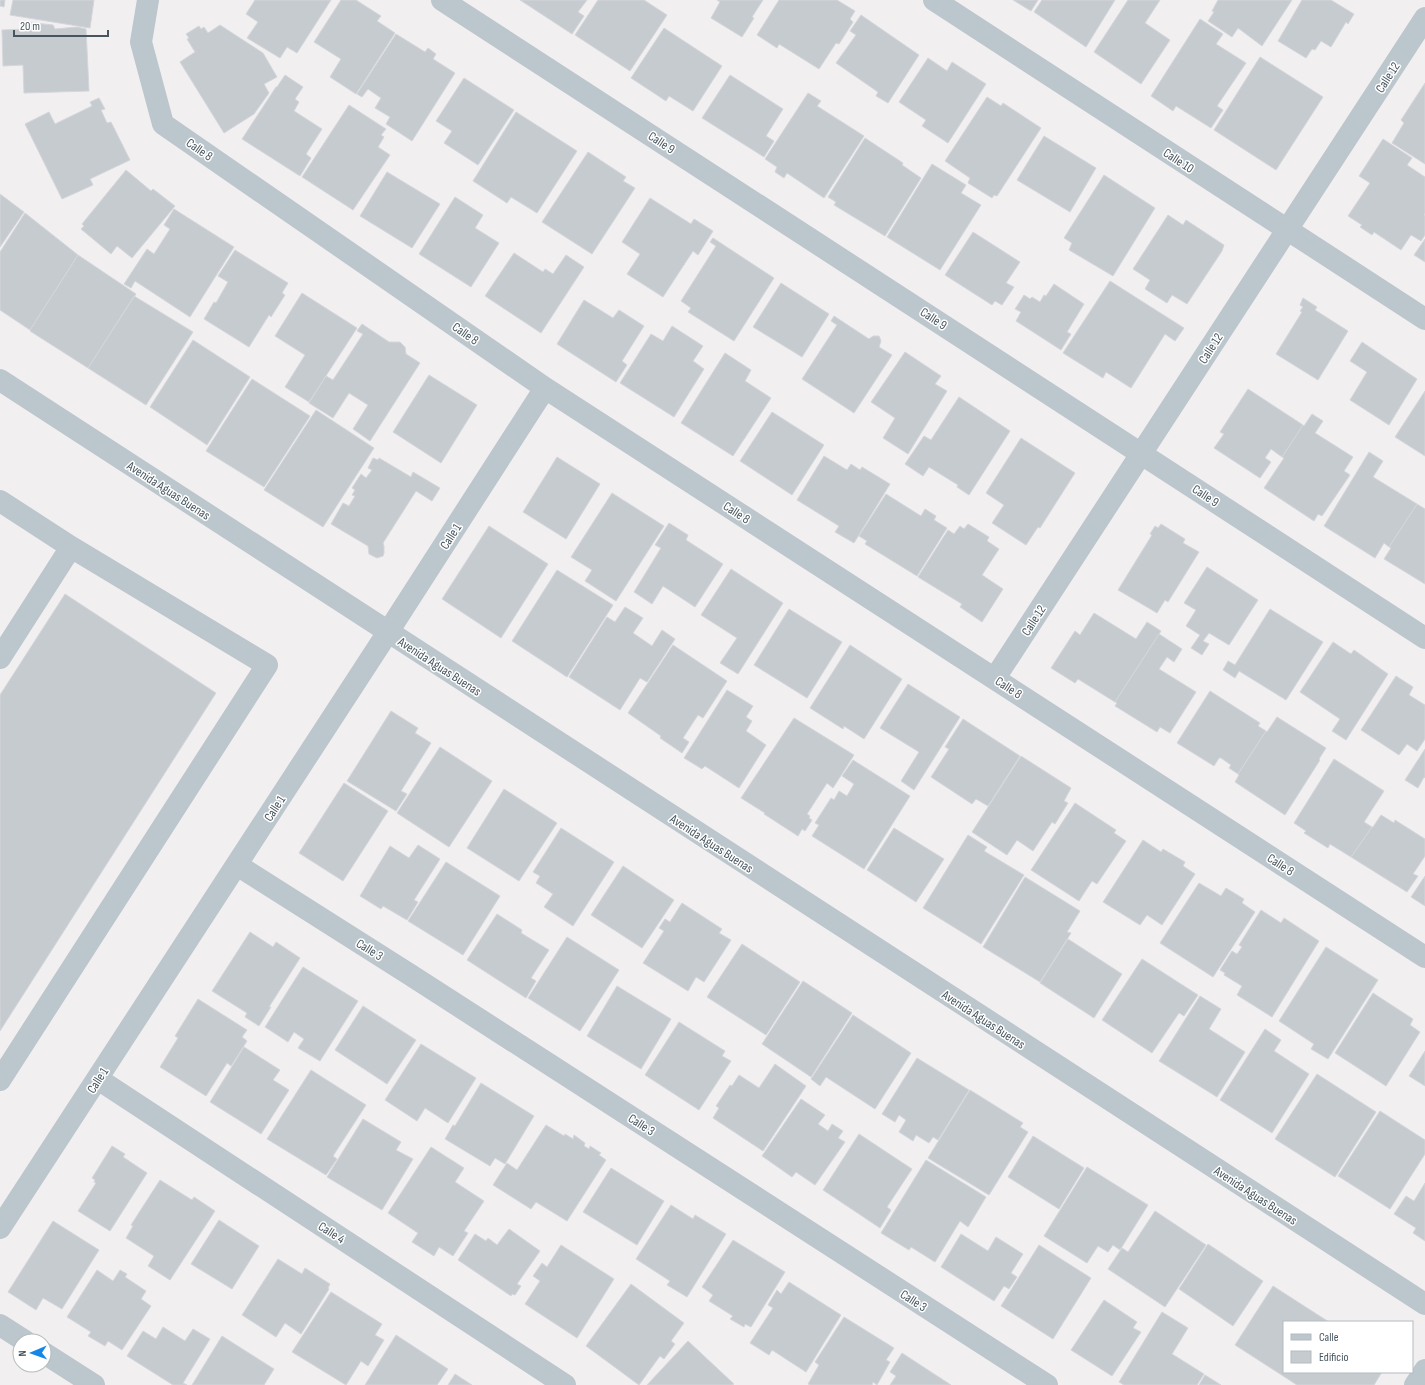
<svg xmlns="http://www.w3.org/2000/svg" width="1425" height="1385" font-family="'Sofia Sans Condensed',sans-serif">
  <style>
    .building { fill: #c6cbcf; stroke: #d3d6db }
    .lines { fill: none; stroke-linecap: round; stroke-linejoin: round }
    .minor { stroke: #bbc6cd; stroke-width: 22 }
    .labels { text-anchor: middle; stroke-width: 3; stroke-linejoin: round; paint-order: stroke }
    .street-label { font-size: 13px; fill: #47555e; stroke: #fff }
  </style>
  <rect width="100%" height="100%" fill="#f2eff0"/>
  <!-- building -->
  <path class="building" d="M0 0H5L4 7 0 6Z
    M13 0H94L90 28 10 15Z
    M255 0H331L297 53 287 47 280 58 247 38 258 22 246 14Z
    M341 0H356L381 16 377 21 395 33 356 94 330 77 341 59 314 42Z
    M520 0H587L578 12 584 16 572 34Z
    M598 0H644L667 15 630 71 575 35Z
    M717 0H763L752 17 754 18 742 37 711 18 720 2Z
    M779 0H837L855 11 850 19 853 22 839 44 836 43 819 69 779 44 777 48 757 35Z
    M1013 0H1038L1031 11Z
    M1042 0H1115L1086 47 1034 12Z
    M1128 0H1160L1145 23 1170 40 1141 84 1094 52Z
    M1218 0H1292L1262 46 1238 28 1232 37 1208 21 1214 12 1212 11Z
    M1302 0H1331L1354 14 1348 24 1346 22 1331 47 1321 41 1315 50 1312 49 1306 58 1278 41Z
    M861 15 919 55 888 103 876 96 878 92 836 63 856 35 850 31Z
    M1200 19 1223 34 1216 44 1246 63 1217 106 1223 110 1211 128 1176 106 1173 111 1151 96Z
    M25 22 53 25 55 29 77 27 86 29 89 91 24 93 23 65 3 66 2 30 26 29Z
    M220 25 263 53 277 77 264 84 269 93 254 114 224 133 180 62 195 52 187 39 189 38 186 34 199 26 201 29 204 27 208 33Z
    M664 28 722 66 693 111 669 96 666 101 631 78Z
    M396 34 425 52 428 48 436 54 433 59 455 73 412 141 386 124 390 117 375 108 381 98 368 89 362 97 357 94Z
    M1260 57 1323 97 1276 170 1214 130Z
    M928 58 947 71 952 62 986 84 948 143 922 126 926 120 899 102Z
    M285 75 303 87 295 99 299 102 294 111 322 129 306 154 311 158 300 176 242 139 276 87H277Z
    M730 75 783 109 766 136 774 141 764 157 702 118Z
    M464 78 514 110 478 165 444 143 452 131 436 121Z
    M1425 83V164L1392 143 1404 123 1401 120Z
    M808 93 821 101 817 106 864 136 824 198 787 173 784 178 775 172 777 167 765 159Z
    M987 97 1001 106 1003 103 1041 128 997 196 994 195 992 198 968 183 970 178 945 161Z
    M99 98 105 109 101 110 107 123 111 122 130 160 90 179 93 185 62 199 25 124 49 112 55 124 92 106 90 102Z
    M349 105 386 129 381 135 384 137 378 147 390 155 353 210 302 177Z
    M516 112 577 151 537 213 511 197 507 203 473 181Z
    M1044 136 1096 168 1070 212 1017 180Z
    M865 138 903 163 902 165 921 178 885 236 834 205 836 202 828 197Z
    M1383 139 1412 158 1407 165 1425 177V213L1424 215 1425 216V235L1421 241 1411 235 1401 250 1374 232 1372 235 1360 227 1362 225 1348 216 1370 183 1359 176Z
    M588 152 626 177 623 181 635 188 592 254 542 222Z
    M932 164 966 185 961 193 981 205 940 270 887 237Z
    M126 170 151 191 153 189 175 206 132 258 117 246 111 254 81 229 84 226 82 224Z
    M387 172 440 204 412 248 360 216Z
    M1104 175 1155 208 1113 276 1069 250 1072 243 1064 238Z
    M0 194 24 212 0 247Z
    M455 197 483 215 475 228 499 243 471 287 419 254Z
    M650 198 691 224 694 219 713 231 698 255 693 251 663 297 627 274 640 254 622 242Z
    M174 209 234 247 190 317 135 281 131 288 124 284 147 249 154 254 170 229 164 225Z
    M25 213 78 255 30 330 0 310V252Z
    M1168 215 1183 225 1186 220 1224 245 1222 251 1187 304 1172 295 1167 303 1145 289 1150 280 1133 269Z
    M973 232 1020 262 1006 283 1014 287 1002 305 995 301 992 305 945 275Z
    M713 238 774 278 734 341 688 312 691 308 681 301 716 246 710 242Z
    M1425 239V262L1414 255Z
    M235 250 288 283 282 293 285 295 271 317 269 315 249 347 204 319 214 302 216 303 228 282 218 276Z
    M514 253 543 272 545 269 553 274 566 255 584 267 541 333 485 296Z
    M78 255 136 294 88 368 30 331 31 330H30Z
    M1110 281 1184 328 1175 341 1165 334 1131 388 1106 372 1103 378 1063 353Z
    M781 283 829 314 802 357 753 327Z
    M1054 284 1084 304 1067 332 1071 334 1061 350 1016 321 1021 312 1015 309 1024 295 1030 299 1032 297 1040 302 1044 295 1046 296Z
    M302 293 357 328 309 402 285 387 305 355 275 336Z
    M134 296 193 332 146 405 88 368Z
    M1303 298 1317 307 1315 310 1348 331 1318 380 1276 354 1302 312 1300 311 1303 307 1300 305Z
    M584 300 613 318 619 310 644 326 622 361 627 365 616 382 557 344Z
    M834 316 869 339 873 336H879L881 341 879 347 892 355 854 413 802 379 837 325 831 321Z
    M362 324 389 342H400L405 347 406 354 420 363 370 441 353 429 368 405 349 393 333 418 309 403 326 376 333 380 363 334 357 331Z
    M672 326 703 346 693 361 704 369 674 417 620 383 651 334 663 341Z
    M193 340 250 377 207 445 150 407Z
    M1362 342 1417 379 1389 425 1350 400 1367 372 1350 361Z
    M905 352 941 376 935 384 947 391 908 454 883 438 895 418 871 402Z
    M725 353 751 370 745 381 771 398 733 456 681 423Z
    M429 375 477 405 441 463 393 432Z
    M252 379 310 416 264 487 206 451Z
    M1248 389 1303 425 1282 457 1271 449 1265 458 1271 462 1260 478 1214 448 1224 434 1220 432Z
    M1425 391V456L1395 437Z
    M959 397 1010 431 969 495 957 487 958 485 929 467 923 476 905 464 924 436 931 440Z
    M316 410 374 448 323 527 264 490Z
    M772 412 824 445 792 495 740 461Z
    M1312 414 1323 421 1315 433 1353 457 1344 471 1350 475 1322 516 1318 514 1314 521 1264 488 1284 458 1282 457 1303 425 1304 426Z
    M1021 438 1075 473 1040 528 1038 527 1026 545 992 523 1004 505 986 493Z
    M1369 452 1383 461 1373 477 1417 504 1389 547 1384 543 1375 558 1324 526Z
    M824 456 847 470 851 464 860 470 862 467 890 484 854 543 835 532 839 526 797 500Z
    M557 457 600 484 566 539 523 512Z
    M373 458 378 460 379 458 411 477 413 472 440 488 432 501 416 491 383 543 384 546V553L383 556 377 558 369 554 368 546 331 524 343 503 349 506 355 496 352 495 355 490 352 488 361 474 366 478 372 470 368 468Z
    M612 493 664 526 616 601 585 581 592 570 571 557Z
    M886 494 921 516 925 509 936 516 934 520 947 528 917 576 865 544 867 541 859 536Z
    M1417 504 1425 509V584L1384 559 1391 548 1389 547Z
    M669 523 688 535 686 540 723 564 695 607 663 586 652 604 634 592 661 548 655 545Z
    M968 524 989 537 987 541 999 549 982 575 1003 589 982 622 960 607 962 604 918 577 948 530 954 534 960 526 964 529Z
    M1161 524 1185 539 1183 543 1199 552 1168 602 1165 600 1157 613 1118 590 1152 535 1150 534 1155 526 1158 528Z
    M489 526 548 564 501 638 442 599Z
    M1207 567 1258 600 1229 645 1209 633 1203 641 1209 644 1202 655 1191 648 1200 635 1186 626 1196 610 1184 603Z
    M731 569 783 603 738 674 720 663 737 638 701 615Z
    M557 570 613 605 567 677 512 641Z
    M65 594 216 693 0 1031V695Z
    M625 607 643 618 633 633 652 646 662 630 675 639 647 682 640 678 620 710 569 677 607 617 615 622Z
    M789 609 842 642 807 698 754 665Z
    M1270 609 1323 642 1286 700 1239 671 1235 678 1223 670 1228 661 1235 665Z
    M1094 613 1136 639 1147 622 1161 631 1115 702 1078 679 1075 683 1051 668 1075 631 1080 635Z
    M1159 634 1182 649 1174 662 1167 657 1159 669 1196 692 1170 733 1160 727 1157 732 1115 706 1117 703 1115 702Z
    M1333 642 1351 654 1354 650 1388 674 1346 740 1332 731 1340 719 1300 692Z
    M673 645 727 681 703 718 698 715 683 738 689 742 682 753 660 738 661 736 628 713Z
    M850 645 902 679 864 739 844 726 843 729 810 708Z
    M1396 676 1413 687 1409 695 1425 705V739L1417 751 1407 744 1399 755 1361 730Z
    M908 684 960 717 914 790 901 781 919 752 880 728Z
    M727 690 753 706 746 717 752 721 746 731 766 745 739 788 705 766 702 769 684 758Z
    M1210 691 1260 723 1258 726 1266 731 1238 774 1229 768 1231 765 1221 758H1219L1214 766 1177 743Z
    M391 711 418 728 415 733 431 743 401 791 407 794 396 811 347 781Z
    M1277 717 1326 748 1319 759 1320 760 1285 815 1235 782 1239 775 1238 774 1266 731 1267 732Z
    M794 718 854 755 833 788 827 783 807 814 810 816 809 818 812 820 805 831 802 829 798 836 764 814 765 813 741 798Z
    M963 719 1020 756 988 806 976 799 972 804 931 777 949 749 945 747Z
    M440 747 492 781 449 847 397 813Z
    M1425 749V778L1424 777 1418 788 1405 780Z
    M1021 756 1071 788 1064 801 1068 803 1055 824 1052 822 1033 851 1017 840 1007 855 972 832Z
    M1334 759 1384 791 1364 822 1372 827 1351 857 1330 844 1328 848 1304 833 1306 831 1294 823Z
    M853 760 910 796 864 869 812 836 819 825 815 823 831 798 834 800 839 791 847 796 854 784 842 776Z
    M344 783 388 811 343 881 299 853Z
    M504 789 557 823 519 881 467 848Z
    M1075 803 1116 830 1114 833 1126 841 1097 884 1092 881 1079 901 1031 870Z
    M1381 815 1394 823 1395 820 1425 839V856L1413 874 1418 876 1407 892 1351 857 1372 827H1373Z
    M561 828 614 862 573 926 544 907 553 894 536 883 540 876 533 872Z
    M894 828 944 859 916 902 867 870Z
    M968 835 987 847 984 851 1024 875 981 944 923 908Z
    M1143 840 1161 852 1163 849 1185 862 1183 866 1195 874 1162 925 1147 915 1140 925 1103 902Z
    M418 845 440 859 414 900 418 902 407 920 383 906 381 909 360 896 390 846 409 858Z
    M446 862 500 896 463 955 408 921Z
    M623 866 674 900 642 948 591 915Z
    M1425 876V906L1411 897Z
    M1025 877 1080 911 1067 932 1071 933 1040 982 983 947Z
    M1199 883 1221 896 1226 888 1244 899 1242 903 1255 912 1213 977 1160 943Z
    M682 903 722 929 719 933 731 940 704 982 696 977 688 991 643 963 664 931 659 928 665 919 670 922Z
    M1261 910 1281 923 1284 918 1319 941 1272 1017 1237 995 1242 986 1224 975 1225 973 1220 970 1232 951 1237 954 1242 947 1239 945Z
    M497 914 522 930 521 933 549 950 531 978 536 981 526 998 467 960Z
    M250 932 273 947 276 942 300 958 269 1007H271L259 1026 245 1017 247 1013 212 991Z
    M567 937 619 970 580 1031 528 998Z
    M1068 939 1122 974 1094 1018 1040 983Z
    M742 944 800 982 766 1035 707 997Z
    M1326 947 1378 980 1328 1059 1311 1049 1314 1044 1279 1021Z
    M1142 959 1198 995 1184 1016 1179 1013 1152 1053 1102 1020Z
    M303 967 358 1001 320 1061 298 1048 304 1039 294 1032 288 1042 265 1027Z
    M803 981 852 1013 811 1077 762 1044Z
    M617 986 671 1019 641 1069 587 1036Z
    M1373 993 1413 1019 1410 1025 1420 1032 1386 1086 1335 1053Z
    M1200 996 1221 1009 1209 1029 1245 1052 1217 1097 1159 1061Z
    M198 999 247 1030 242 1037 247 1041 231 1066 227 1063 206 1096 160 1067 178 1038 175 1036Z
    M363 1006 416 1040 387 1084 335 1050Z
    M853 1015 911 1053 875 1109 826 1077 820 1086 811 1079Z
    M679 1022 725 1051 722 1056 731 1061 699 1110 645 1075Z
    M1265 1029 1281 1040 1274 1051 1309 1074 1272 1133 1220 1100Z
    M421 1044 476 1078 448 1123 425 1108 417 1121 385 1100Z
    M244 1047 280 1070 273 1080 289 1090 261 1134 210 1102Z
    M1425 1051V1086L1409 1076Z
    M917 1058 969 1090 938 1140 933 1137 929 1143 916 1135 913 1141 899 1132 906 1120 899 1115 895 1122 882 1114Z
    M775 1064 806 1086 763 1151 713 1118 719 1108 716 1106 730 1085 732 1086 739 1075 759 1088Z
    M311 1070 366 1105 333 1156 337 1159 326 1175 267 1139Z
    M1317 1074 1376 1112 1335 1177 1275 1139Z
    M481 1083 534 1116 505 1164 495 1158 490 1166 445 1139 453 1125 455 1126Z
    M970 1090 1023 1123 1020 1127 1028 1132 989 1195 928 1158Z
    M801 1099 825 1115 818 1124 828 1131 832 1124 843 1131 838 1138 845 1142 815 1185 796 1172 792 1177 762 1156Z
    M1380 1111 1425 1140V1154L1390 1209 1338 1176Z
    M363 1119 401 1142 396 1150 413 1159 382 1210 327 1177Z
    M546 1125 564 1136 565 1134 573 1139 574 1135 585 1143 584 1146 589 1149 590 1146 601 1153 599 1155 606 1160 567 1221 536 1202 531 1209 493 1185 507 1163 517 1170Z
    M859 1134 912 1169 887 1207 891 1210 880 1228 823 1190Z
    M1033 1136 1084 1168 1059 1209 1008 1177Z
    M112 1146 125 1154 123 1157 147 1173 110 1231 78 1211 96 1183 94 1182 95 1180 92 1178Z
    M431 1147 464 1168 455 1182 484 1201 464 1231 468 1233 453 1256 439 1247 434 1256 412 1242 418 1233 388 1213Z
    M926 1160 986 1197 968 1227 960 1221 935 1262 911 1247 909 1250 881 1233Z
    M1087 1167 1148 1205 1120 1250 1113 1245 1108 1252 1098 1246 1087 1263 1044 1236Z
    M611 1168 664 1201 637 1245 583 1212Z
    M160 1180 192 1200 194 1197 215 1211 170 1280 148 1266 154 1256 126 1238 133 1226 131 1225Z
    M1425 1183V1241L1413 1233 1416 1228 1394 1214 1406 1196 1414 1201Z
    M671 1205 693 1219 695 1215 726 1234 687 1297 667 1285 670 1281 636 1259Z
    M1155 1211 1206 1245 1165 1307 1108 1269 1122 1248 1128 1252Z
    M219 1220 259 1246 232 1289 191 1264Z
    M53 1221 99 1250 62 1309 43 1298 36 1310 8 1292Z
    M509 1229 540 1251 517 1284 521 1286 515 1295 512 1294 511 1296 458 1260 475 1234 486 1241 488 1238 497 1245Z
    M961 1234 988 1251 996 1237 1023 1254 1011 1273 1017 1277 1009 1289 1004 1286 994 1301 941 1267Z
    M733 1240 785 1272 751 1327 745 1324 744 1327 730 1319 733 1316 709 1301 713 1295 702 1287Z
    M1208 1244 1263 1281 1233 1326 1179 1289Z
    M561 1245 614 1279 577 1338 525 1304 540 1281 533 1276 542 1263 547 1267Z
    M1039 1245 1091 1278 1053 1339 1001 1306Z
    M278 1259 302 1274 305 1268 330 1284 328 1288 329 1289 301 1334 285 1323 276 1337 242 1315Z
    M97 1270 113 1281 120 1270 127 1274 125 1277 146 1291 141 1299 151 1306 122 1350 108 1341 105 1346 88 1336 91 1332 67 1317Z
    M789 1282 841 1315 806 1372 772 1350 769 1355 750 1343 773 1308 768 1305 777 1290 781 1294Z
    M631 1284 684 1323 671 1341 675 1344 664 1359 660 1356 639 1385 586 1346Z
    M1273 1286 1329 1322H1284V1372H1382L1374 1385H1297L1235 1345Z
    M331 1292 382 1324 375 1335 384 1340 368 1366 361 1361 346 1385 292 1352Z
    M1104 1300 1137 1322 1133 1328 1141 1332 1112 1376 1071 1350Z
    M1162 1312 1188 1328 1172 1354 1204 1374 1197 1385H1124L1119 1382Z
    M844 1317 894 1348 886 1360 890 1362 877 1385 873 1382 872 1385H810L808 1384 819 1365 815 1362Z
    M163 1327 185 1341 193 1329 210 1339 183 1383 187 1385H173L127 1356 143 1331 156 1339Z
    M396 1335 448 1369 437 1385H365Z
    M222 1336 274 1369 264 1385H192Z
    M688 1341 734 1384 732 1385H647Z
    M902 1353 951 1385H890L896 1376 890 1372Z
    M455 1374 472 1385H448Z
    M1205 1375 1221 1385H1199Z"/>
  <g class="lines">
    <!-- minor -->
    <path class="minor" d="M148 0 141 42 163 124 545 388 1425 957
      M442 0 1425 638
      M934 0 1425 319
      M0 380 1425 1304
      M0 501 71 547 0 658
      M995 678 1425 18
      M237 865 409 974 1047 1385
      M98 1079 565 1385
      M0 1080 267 665 71 547
      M0 1228 388 632 545 388
      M0 1325 25 1341
      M44 1353 94 1385
      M1415 1385 1425 1370"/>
  </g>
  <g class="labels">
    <!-- street labels -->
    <g class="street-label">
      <text transform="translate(1387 77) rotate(-57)" y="5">Calle 12</text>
      <text transform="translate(662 142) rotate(33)" y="5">Calle 9</text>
      <text transform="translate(200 149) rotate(35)" y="5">Calle 8</text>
      <text transform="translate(1179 160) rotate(33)" y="5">Calle 10</text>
      <text transform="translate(934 318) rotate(33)" y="5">Calle 9</text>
      <text transform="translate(466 333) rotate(35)" y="5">Calle 8</text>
      <text transform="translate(1210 348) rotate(-57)" y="5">Calle 12</text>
      <text transform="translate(169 490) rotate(33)" y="5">Avenida Aguas Buenas</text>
      <text transform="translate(1206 495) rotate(33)" y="5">Calle 9</text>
      <text transform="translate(737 512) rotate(33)" y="5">Calle 8</text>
      <text transform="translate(450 536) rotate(-57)" y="5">Calle 1</text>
      <text transform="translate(1033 620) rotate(-57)" y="5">Calle 12</text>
      <text transform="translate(440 666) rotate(33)" y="5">Avenida Aguas Buenas</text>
      <text transform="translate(1009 687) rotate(33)" y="5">Calle 8</text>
      <text transform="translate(274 808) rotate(-57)" y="5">Calle 1</text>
      <text transform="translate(712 843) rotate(33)" y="5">Avenida Aguas Buenas</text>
      <text transform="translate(1281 864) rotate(33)" y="5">Calle 8</text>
      <text transform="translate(370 949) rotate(32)" y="5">Calle 3</text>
      <text transform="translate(984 1019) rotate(33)" y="5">Avenida Aguas Buenas</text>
      <text transform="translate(97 1080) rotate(-57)" y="5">Calle 1</text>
      <text transform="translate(642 1124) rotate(33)" y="5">Calle 3</text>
      <text transform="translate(1256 1195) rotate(33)" y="5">Avenida Aguas Buenas</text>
      <text transform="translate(332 1232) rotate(33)" y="5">Calle 4</text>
      <text transform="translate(914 1300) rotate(33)" y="5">Calle 3</text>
    </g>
  </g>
  <!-- legend -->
  <rect x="1283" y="1321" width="130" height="52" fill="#ffffff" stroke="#b5bbbf"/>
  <rect x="1291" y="1334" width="20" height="6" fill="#bbc6cd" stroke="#b5bbbf"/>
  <text x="1319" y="1341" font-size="12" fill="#47555e">Calle</text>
  <rect x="1291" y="1351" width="20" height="12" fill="#c6cbcf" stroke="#b5bbbf"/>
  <text x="1319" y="1361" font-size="12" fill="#47555e">Edificio</text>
  <!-- north arrow -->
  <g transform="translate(32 1353) rotate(268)"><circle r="19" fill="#ffffff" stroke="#b5bbbf"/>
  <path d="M0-3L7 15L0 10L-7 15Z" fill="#1487e7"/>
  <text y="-6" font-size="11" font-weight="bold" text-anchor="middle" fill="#47555e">N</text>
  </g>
  <!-- scale -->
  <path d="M14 30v6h94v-6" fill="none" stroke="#47555e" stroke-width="2"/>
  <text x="20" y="30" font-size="12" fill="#47555e" stroke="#ffffff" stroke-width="3" paint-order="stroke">20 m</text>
</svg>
